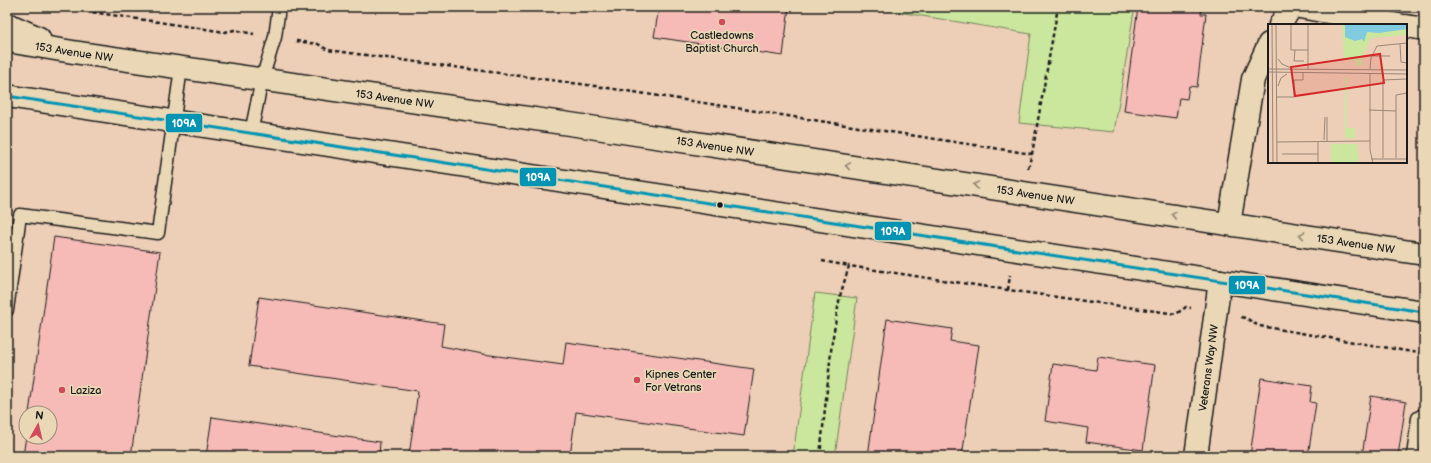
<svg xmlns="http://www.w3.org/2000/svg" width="1431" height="463" font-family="'Balsamiq Sans',sans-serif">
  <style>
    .green { fill: #cbe79e; stroke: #74825d }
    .building { fill: #f6bab7; stroke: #1c1c1c }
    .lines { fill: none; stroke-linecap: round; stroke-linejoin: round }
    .service-casing { stroke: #1c1c1c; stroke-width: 15 }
    .minor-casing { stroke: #1c1c1c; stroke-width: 25 }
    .secondary-casing { stroke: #1c1c1c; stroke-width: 25 }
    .path { stroke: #1c1c1c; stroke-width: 2.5; stroke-dasharray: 4 3; stroke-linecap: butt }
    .service { stroke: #e9d7b5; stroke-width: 12 }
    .minor { stroke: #e9d7b5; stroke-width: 22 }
    .secondary { stroke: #e9d7b5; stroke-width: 22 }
    .bus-1-casing { stroke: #e9d7b5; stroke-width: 6 }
    .bus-1 { stroke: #0494b3; stroke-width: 3 }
    .oneway { stroke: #8d8370 }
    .poi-dot { fill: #d1495b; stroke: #e9d7b5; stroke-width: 1.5 }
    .bus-dot { fill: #1c1c1c; stroke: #e9d7b5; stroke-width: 1.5 }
    .labels { text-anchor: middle; stroke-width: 3.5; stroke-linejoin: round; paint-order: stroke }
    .poi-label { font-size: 11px; fill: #1c1c1c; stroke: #e9d7b5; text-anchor: start }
    .street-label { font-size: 11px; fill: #1c1c1c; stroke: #e9d7b5 }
    .inset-road { fill: none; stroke: #998778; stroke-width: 1 }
    .view { fill: #d62828; fill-opacity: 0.15; stroke: #d62828; stroke-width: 2 }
    .inset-edge { fill: none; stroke: #1c1c1c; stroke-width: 2 }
    .line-badge { stroke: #e9d7b5; stroke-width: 1.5 }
    .badge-label { font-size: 11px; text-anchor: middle; font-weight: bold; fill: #fff }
  </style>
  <rect width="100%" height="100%" fill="#edceb6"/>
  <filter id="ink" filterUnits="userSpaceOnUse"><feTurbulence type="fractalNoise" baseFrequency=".025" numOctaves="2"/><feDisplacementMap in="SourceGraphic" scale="8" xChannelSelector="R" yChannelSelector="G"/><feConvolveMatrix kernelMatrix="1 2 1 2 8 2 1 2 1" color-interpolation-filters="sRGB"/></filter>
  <g filter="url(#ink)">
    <!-- green -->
    <path class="green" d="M868 7H1137L1134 11 1114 132 1019 123 1031 34Z
      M815 293 857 298 835 456H793Z"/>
    <!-- building -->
    <path class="building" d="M659 7H789L783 56 654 37Z
      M1138 7H1202L1201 14H1206L1197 87 1189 86 1187 99 1179 98 1176 118 1124 111Z
      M54 237 160 252 131 456H23L26 436 50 437V413H29Z
      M259 297 444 324 441 346 483 354 563 365 566 342 754 369 744 436 576 412 570 456H409L418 391 249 366Z
      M887 319 952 329 950 341 979 345 962 456H868Z
      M1098 357 1155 365 1143 450 1086 442 1088 428 1045 421 1053 364 1096 370Z
      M1261 378 1312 386 1310 402 1316 403 1308 456H1250Z
      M1371 396 1406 402 1398 456H1362Z
      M212 417 380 442 379 456H206Z"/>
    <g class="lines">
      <!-- service casing -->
      <g class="service-casing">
        <path id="service" d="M251 133 262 79 275 37 279 7
          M7 310 20 215 158 233 181 68
          M1413 456 1418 418 1424 414"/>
      </g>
      <!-- minor casing -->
      <g class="minor-casing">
        <g id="minor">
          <path d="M1300 7 1399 25"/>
          <path d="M1280 25 1291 7"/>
          <path d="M1406 26 1424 29"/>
          <path d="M1229 224 1253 79 1269 44"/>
          <path id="s1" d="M1196 456 1220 281"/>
        </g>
      </g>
      <!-- secondary casing -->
      <g class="secondary-casing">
        <g id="secondary">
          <path d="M7 24 39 38"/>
          <path id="s2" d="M7 41 73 52 590 127 1424 254"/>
          <path d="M7 96 1424 312"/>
        </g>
      </g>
      <!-- path -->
      <path class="path" d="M58 7 225 32 234 30 254 34
        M296 41 318 44 328 50 595 86 1032 154
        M1028 168 1032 154 1058 7
        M822 261 849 266
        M1008 290 1010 275
        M1241 317C1249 318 1253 324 1260 326L1424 354
        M820 456 832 342 840 296 849 266 1008 290 1176 314 1186 307 1191 308"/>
      <!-- service -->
      <use href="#service" class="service"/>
      <!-- minor -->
      <use href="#minor" class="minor"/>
      <!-- secondary -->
      <use href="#secondary" class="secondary"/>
      <!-- bus-1 casing -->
      <g class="bus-1-casing">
        <path id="bus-1" d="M7 96 1424 312"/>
      </g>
      <!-- bus-1 -->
      <use href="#bus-1" class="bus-1"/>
    </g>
    <!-- one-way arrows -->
    <defs><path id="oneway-chevron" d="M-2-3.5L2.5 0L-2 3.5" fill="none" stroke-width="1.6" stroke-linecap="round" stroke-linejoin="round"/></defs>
    <g class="oneway">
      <use href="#oneway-chevron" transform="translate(848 166) rotate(-171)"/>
      <use href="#oneway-chevron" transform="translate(976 185) rotate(-171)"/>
      <use href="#oneway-chevron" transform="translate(1174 215) rotate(-171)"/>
      <use href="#oneway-chevron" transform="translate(1302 235) rotate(-171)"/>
    </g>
  </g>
  <!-- markers -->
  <g class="poi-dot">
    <circle cx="722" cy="22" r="4"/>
    <circle cx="637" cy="380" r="4"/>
    <circle cx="62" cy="390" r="4"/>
  </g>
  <circle class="bus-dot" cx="720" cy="205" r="3.5"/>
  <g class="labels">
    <!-- poi labels -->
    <g class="poi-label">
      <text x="722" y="39" text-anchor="middle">Castledowns<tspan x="722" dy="13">Baptist Church</tspan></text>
      <text x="645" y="378">Kipnes Center<tspan x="645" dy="13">For Vetrans</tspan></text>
      <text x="70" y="394">Laziza</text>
    </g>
    <!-- street labels -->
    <g class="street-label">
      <text dy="4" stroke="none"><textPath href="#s2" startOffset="68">153 Avenue NW</textPath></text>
      <text dy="4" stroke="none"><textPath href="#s2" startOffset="392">153 Avenue NW</textPath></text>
      <text dy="4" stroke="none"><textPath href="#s2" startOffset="716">153 Avenue NW</textPath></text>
      <text dy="4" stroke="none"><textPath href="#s2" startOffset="1040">153 Avenue NW</textPath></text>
      <text dy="4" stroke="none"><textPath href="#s2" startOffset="1364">153 Avenue NW</textPath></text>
      <text dy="4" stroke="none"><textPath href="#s1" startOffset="89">Veterans Way NW</textPath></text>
    </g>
  </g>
  <!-- overview -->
  <g transform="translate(1268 24)">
    <rect width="139" height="139" fill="#edceb6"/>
    <path d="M74 0H139V11L103 14 94 33V41L88 42V36H76ZM77 54H79V104H87V114H77ZM63 120H89L91 139H63Z" fill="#cbe79e"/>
    <path d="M77 0H139V5L111 9 99 8 96 18 94 15 87 17 77 13Z" fill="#80cbe0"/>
    <path class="inset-road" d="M4 0 5 139M8 0 9 139M23 0V26H40M132 20 133 38 139 39M27 26 26 37H36M104 32H122M10 35 14 40 23 44M0 45 139 46M40 45V0M102 45 103 34 109 22 139 19M0 48 139 50M102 50V126L105 139M10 62 13 54 19 50M9 73H26V56H35V49M101 86 128 87M59 93V117M56 116 57 93M9 118 102 117M14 130H50M115 134V56L139 55M128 134V71L139 69M103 135H139M50 139V117"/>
    <path class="view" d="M112 30 116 59 27 72 23 43Z"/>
    <rect width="139" height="139" class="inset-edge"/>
  </g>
  <g class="line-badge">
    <rect x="165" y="113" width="38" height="20" rx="4" fill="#0494b3"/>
    <rect x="519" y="167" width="38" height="20" rx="4" fill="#0494b3"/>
    <rect x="874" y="221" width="38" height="20" rx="4" fill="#0494b3"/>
    <rect x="1228" y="275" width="38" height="20" rx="4" fill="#0494b3"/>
  </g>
  <g class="badge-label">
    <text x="184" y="127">109A</text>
    <text x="538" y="181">109A</text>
    <text x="893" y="235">109A</text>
    <text x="1247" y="289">109A</text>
  </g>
  <!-- margin -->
  <rect width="1431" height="463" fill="none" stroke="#e9d7b5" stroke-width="24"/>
  <rect x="12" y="12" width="1407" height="439" fill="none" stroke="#1c1c1c" stroke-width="1.5" filter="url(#ink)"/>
  <!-- north arrow -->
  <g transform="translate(38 425) rotate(8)"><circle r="19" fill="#e9d7b5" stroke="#978c78"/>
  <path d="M0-3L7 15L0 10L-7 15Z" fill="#d1495b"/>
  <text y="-6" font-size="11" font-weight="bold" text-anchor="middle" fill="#1c1c1c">N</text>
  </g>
</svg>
